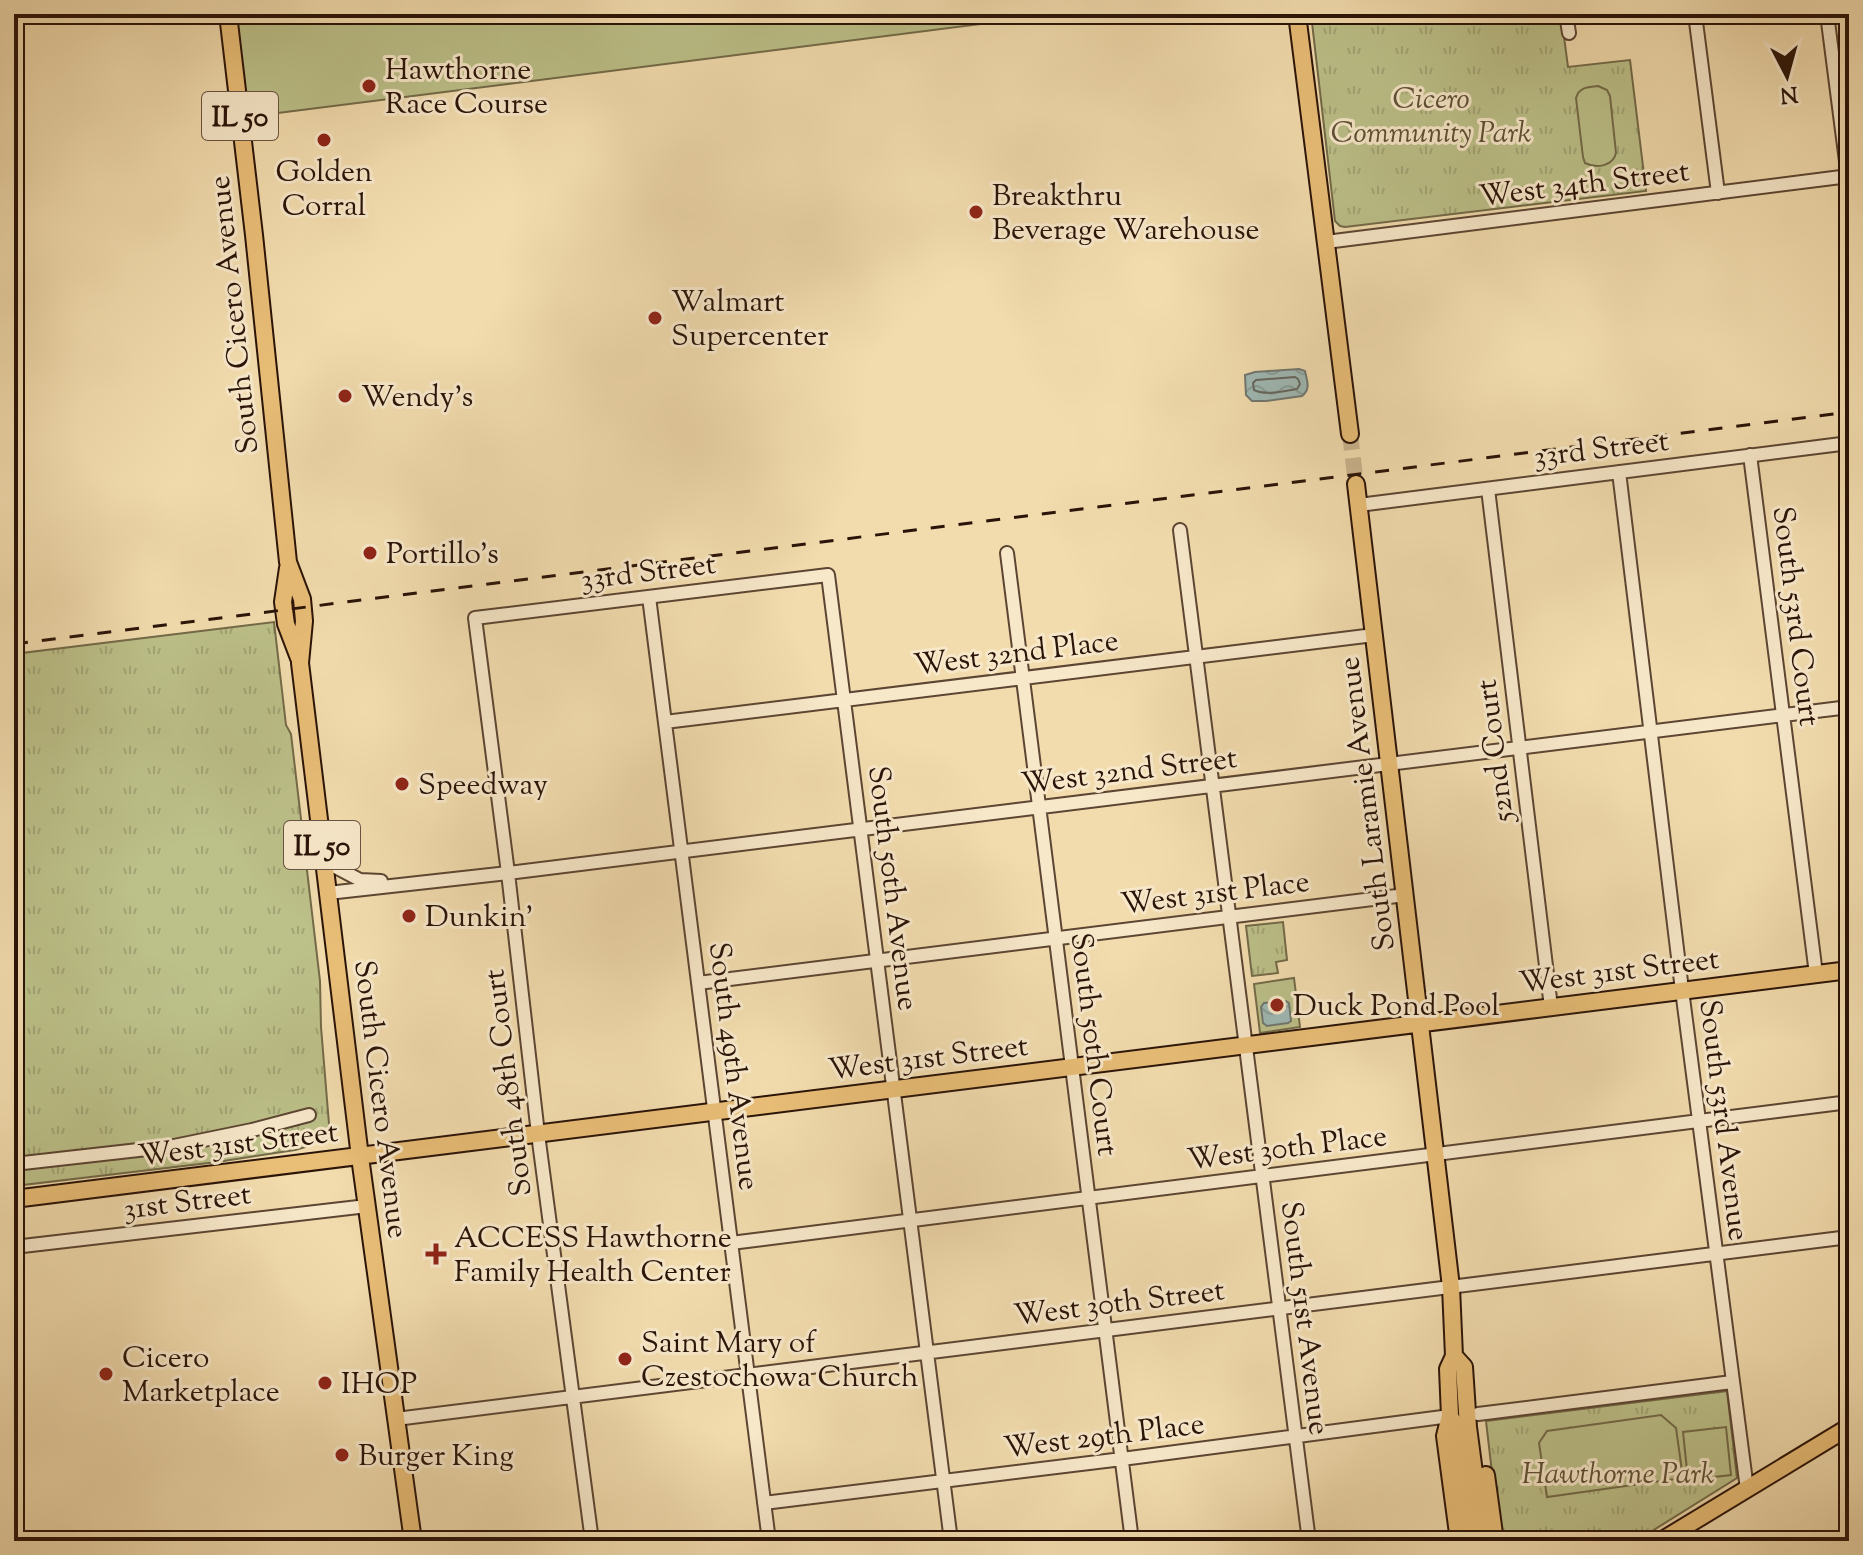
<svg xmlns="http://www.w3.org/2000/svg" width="1863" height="1555" font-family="'Sorts Mill Goudy',serif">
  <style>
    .grass { fill: url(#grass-tufts); stroke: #736a48; stroke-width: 2 }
    .pitch { fill: #bcc089; stroke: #736a48; stroke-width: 2 }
    .water { fill: url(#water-waves); stroke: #707770; stroke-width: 2 }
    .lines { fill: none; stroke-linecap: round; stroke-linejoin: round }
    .shore { stroke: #64665e; stroke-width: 2 }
    .major-tunnel { stroke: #cab48d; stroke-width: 16; stroke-dasharray: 16 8; stroke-linecap: butt }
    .minor-casing { stroke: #5c4532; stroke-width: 16 }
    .major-casing { stroke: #2a1308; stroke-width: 20 }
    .minor { stroke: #f7e8ca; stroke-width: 12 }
    .major { stroke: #e9be77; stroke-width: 16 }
    .rail { stroke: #2a1308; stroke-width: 3; stroke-dasharray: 14 14; stroke-linecap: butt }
    .poi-dot { fill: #8f2418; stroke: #f7e8ca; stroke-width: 3 }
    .labels { text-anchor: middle; stroke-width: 6; stroke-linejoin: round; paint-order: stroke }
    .shield { fill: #f7e8ca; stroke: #685342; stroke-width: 2 }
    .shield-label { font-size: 28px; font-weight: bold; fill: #2a1308 }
    .poi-label { font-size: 30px; fill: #2a1308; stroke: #f7e8ca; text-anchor: start }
    .park-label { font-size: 30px; font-style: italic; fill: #5d5035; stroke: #f7e8ca }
    .street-label { font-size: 30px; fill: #2a1308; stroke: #f7e8ca }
  </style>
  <defs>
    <pattern id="grass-tufts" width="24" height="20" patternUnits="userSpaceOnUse" patternTransform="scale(2)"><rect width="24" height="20" fill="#bcc089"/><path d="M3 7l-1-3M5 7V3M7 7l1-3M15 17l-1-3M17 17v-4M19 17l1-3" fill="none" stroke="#a2a475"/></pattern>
    <pattern id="water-waves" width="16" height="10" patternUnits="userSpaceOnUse" patternTransform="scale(2)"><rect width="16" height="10" fill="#9fb9b5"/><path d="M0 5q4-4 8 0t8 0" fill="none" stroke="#899e9a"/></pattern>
  </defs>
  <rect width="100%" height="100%" fill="#f2dcae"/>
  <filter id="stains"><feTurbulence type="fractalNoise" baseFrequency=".0025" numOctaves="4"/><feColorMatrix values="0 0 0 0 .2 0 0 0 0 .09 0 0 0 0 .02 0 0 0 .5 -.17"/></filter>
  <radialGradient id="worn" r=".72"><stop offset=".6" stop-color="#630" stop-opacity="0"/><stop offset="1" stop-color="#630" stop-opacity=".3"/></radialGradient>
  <!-- grass -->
  <path class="grass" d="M1311 14H1561L1568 67 1630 60 1646 191 1345 227 1340 226 1335 221Z
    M274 622 286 725 291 734 320 981 321 1027 329 1124 328 1132 325 1137 309 1146 295 1150 217 1162 14 1186V654Z
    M1283 922 1287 960 1276 962 1278 973 1252 976 1246 926Z
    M1727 1391 1737 1478 1636 1541H1500L1486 1421Z"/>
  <!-- pitch -->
  <path class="pitch" d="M236 14H1060L247 117Z
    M1598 86 1607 90 1610 96 1616 153C1613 166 1597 169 1585 163L1583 157 1576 98C1579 87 1588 87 1598 86Z
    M1294 978 1300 1027 1260 1033 1254 984Z
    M1661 1415 1676 1428 1683 1478 1547 1497 1539 1443 1547 1431Z
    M1726 1427 1731 1475 1688 1480 1683 1432Z"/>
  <!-- water -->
  <path class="water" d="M1299 369 1305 371C1307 381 1311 389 1302 396L1266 401H1252L1246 395 1245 375 1255 372Z
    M1286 1001 1289 1003 1291 1021 1288 1023 1267 1026 1263 1023 1261 1007 1264 1003Z"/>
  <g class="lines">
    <!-- shore -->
    <path class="shore" d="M1295 377 1298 379 1300 384 1297 389C1284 391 1266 396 1254 390L1253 383 1256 380Z"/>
    <!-- major-tunnel -->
    <path class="major-tunnel" d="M1350 434 1356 484"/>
    <!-- minor casing -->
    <g class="minor-casing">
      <path id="minor" d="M1566 14 1569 33
        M1695 14 1718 193
        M1827 14 1848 177
        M1326 242 1849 176
        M1750 455 1816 974
        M1619 472 1682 990 1747 1489
        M1488 489 1551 1007
        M1359 505 1849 443
        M1180 530 1309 1541
        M1007 553 1132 1541
        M649 597 769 1541
        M665 722 1374 635
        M324 861 360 880 381 881
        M328 893 508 873 1849 707
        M698 983 1405 895
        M14 1164 174 1146 252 1130 309 1115
        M731 1243 1849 1102
        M14 1247 367 1206
        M1478 1414 1732 1382
        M396 1419 1849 1237
        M764 1503 1122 1459 1450 1416
        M592 1541 538 1134 508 873 475 618 828 575 951 1541"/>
    </g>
    <!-- major casing -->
    <g class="major-casing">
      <path id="major" d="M228 14 254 235 288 562 302 599 304 621 300 663 360 1157 413 1541
        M1297 14 1350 434
        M1356 484 1451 1287 1454 1356 1448 1369 1450 1416 1458 1432 1471 1541
        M288 568 283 602 286 624 299 658
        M14 1199 1849 970
        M1454 1356 1464 1367 1468 1427 1483 1541
        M1450 1416 1445 1436 1459 1541
        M1486 1475 1495 1541
        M1661 1541 1849 1427"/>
    </g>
    <!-- minor -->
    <use href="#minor" class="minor"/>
    <!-- major -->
    <use href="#major" class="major"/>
    <!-- rail -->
    <path class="rail" d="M14 644 1849 412"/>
  </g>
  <!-- markers -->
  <g class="poi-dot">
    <circle cx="369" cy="86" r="8"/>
    <circle cx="324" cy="140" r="8"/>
    <circle cx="976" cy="212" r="8"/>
    <circle cx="655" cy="318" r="8"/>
    <circle cx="345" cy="396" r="8"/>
    <circle cx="370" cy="553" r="8"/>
    <circle cx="402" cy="784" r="8"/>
    <circle cx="409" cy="916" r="8"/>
    <circle cx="1277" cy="1005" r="8"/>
    <path d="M432 1242h8v8h8v8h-8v8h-8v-8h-8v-8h8z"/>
    <circle cx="625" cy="1359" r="8"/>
    <circle cx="106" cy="1374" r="8"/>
    <circle cx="325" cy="1383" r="8"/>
    <circle cx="342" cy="1455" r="8"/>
  </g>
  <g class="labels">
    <!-- shield labels -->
    <g class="shield">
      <rect x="202" y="92" width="76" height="48" rx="6"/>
      <rect x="284" y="821" width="76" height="48" rx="6"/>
    </g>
    <g class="shield-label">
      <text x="240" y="126">IL 50</text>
      <text x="322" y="855">IL 50</text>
    </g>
    <!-- poi labels -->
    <g class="poi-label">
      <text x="385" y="79">Hawthorne<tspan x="385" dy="34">Race Course</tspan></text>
      <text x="324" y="181" text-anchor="middle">Golden<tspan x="324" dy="34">Corral</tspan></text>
      <text x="992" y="205">Breakthru<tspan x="992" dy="34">Beverage Warehouse</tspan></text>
      <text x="671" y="311">Walmart<tspan x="671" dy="34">Supercenter</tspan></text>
      <text x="361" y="406">Wendy's</text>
      <text x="386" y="563">Portillo's</text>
      <text x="418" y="794">Speedway</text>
      <text x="425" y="926">Dunkin'</text>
      <text x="1293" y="1015">Duck Pond Pool</text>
      <text x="454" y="1247">ACCESS Hawthorne<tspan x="454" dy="34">Family Health Center</tspan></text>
      <text x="641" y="1352">Saint Mary of<tspan x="641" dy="34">Czestochowa Church</tspan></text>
      <text x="122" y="1367">Cicero<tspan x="122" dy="34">Marketplace</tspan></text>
      <text x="341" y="1393">IHOP</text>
      <text x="358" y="1465">Burger King</text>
    </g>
    <!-- park labels -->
    <g class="park-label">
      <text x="1431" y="108">Cicero<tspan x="1431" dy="34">Community Park</tspan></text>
      <text x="1618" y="1483">Hawthorne Park</text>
    </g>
    <!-- street labels -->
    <g class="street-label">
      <text transform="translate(1584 183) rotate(-7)" y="10">West 34th Street</text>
      <text transform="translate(233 315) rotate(-96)" y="10">South Cicero Avenue</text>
      <text transform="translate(1601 448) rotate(-7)" y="10">33rd Street</text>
      <text transform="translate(648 571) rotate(-7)" y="10">33rd Street</text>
      <text transform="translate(1797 616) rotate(83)" y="10">South 53rd Court</text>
      <text transform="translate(1016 652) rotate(-7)" y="10">West 32nd Place</text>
      <text transform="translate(1494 751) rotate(-97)" y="10">52nd Court</text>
      <text transform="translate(1129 770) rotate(-7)" y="10">West 32nd Street</text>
      <text transform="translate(1366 804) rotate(-97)" y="10">South Laramie Avenue</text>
      <text transform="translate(894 888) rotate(83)" y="10">South 50th Avenue</text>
      <text transform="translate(1215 892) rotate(-7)" y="10">West 31st Place</text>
      <text transform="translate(1619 970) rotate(-7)" y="10">West 31st Street</text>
      <text transform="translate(1095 1044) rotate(83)" y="10">South 50th Court</text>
      <text transform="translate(928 1057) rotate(-7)" y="10">West 31st Street</text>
      <text transform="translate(735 1066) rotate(83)" y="10">South 49th Avenue</text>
      <text transform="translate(507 1083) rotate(-97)" y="10">South 48th Court</text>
      <text transform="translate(382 1099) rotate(83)" y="10">South Cicero Avenue</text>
      <text transform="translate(1725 1120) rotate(83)" y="10">South 53rd Avenue</text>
      <text transform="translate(238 1143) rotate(-7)" y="10">West 31st Street</text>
      <text transform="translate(1287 1147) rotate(-7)" y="10">West 30th Place</text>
      <text transform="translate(187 1201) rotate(-7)" y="10">31st Street</text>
      <text transform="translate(1119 1302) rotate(-7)" y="10">West 30th Street</text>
      <text transform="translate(1306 1318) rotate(83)" y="10">South 51st Avenue</text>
      <text transform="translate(1104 1435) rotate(-7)" y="10">West 29th Place</text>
    </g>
  </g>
  <!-- margin -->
  <rect width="1863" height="1555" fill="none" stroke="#f2dcae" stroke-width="48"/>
  <rect x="16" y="16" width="1831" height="1523" fill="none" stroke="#2a1308" stroke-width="4"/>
  <rect x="24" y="24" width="1815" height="1507" fill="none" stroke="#2a1308" stroke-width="2"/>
  <!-- north arrow -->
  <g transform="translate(1787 76) rotate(174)" stroke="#f7e8ca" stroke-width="6" paint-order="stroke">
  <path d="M0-6L14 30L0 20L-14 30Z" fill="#2a1308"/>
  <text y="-12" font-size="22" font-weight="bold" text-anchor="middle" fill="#2a1308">N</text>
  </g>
  <rect width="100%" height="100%" filter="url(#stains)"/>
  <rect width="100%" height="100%" fill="url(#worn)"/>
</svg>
